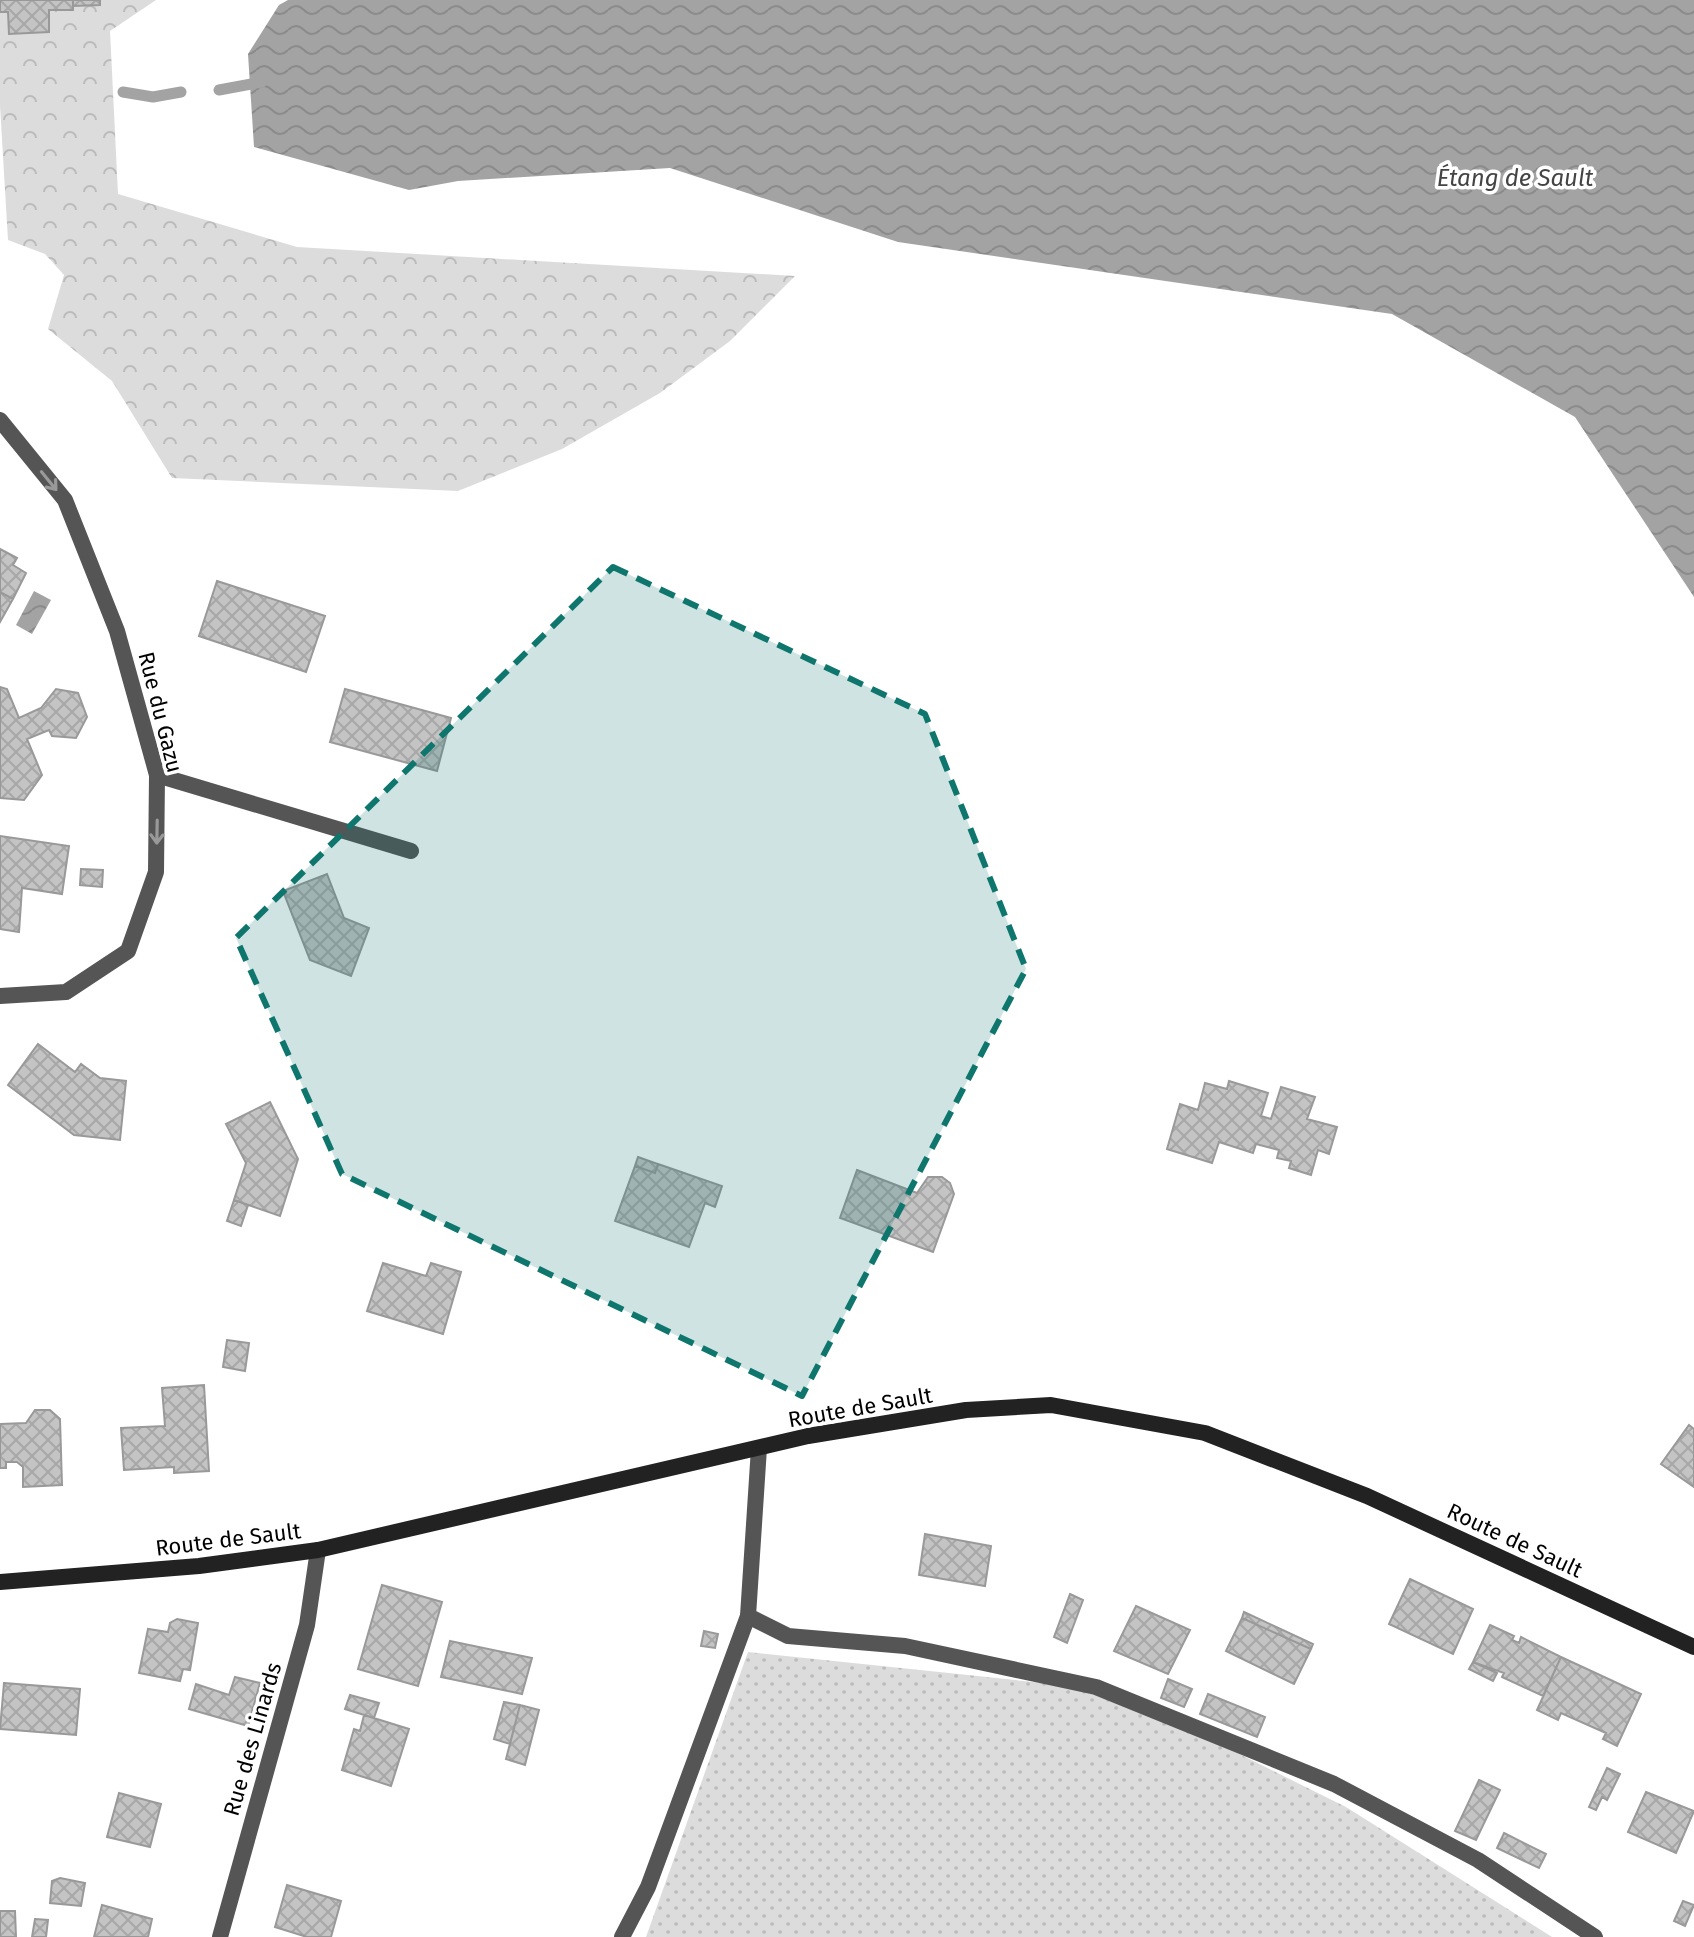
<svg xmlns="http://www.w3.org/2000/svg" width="1694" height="1937" font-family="'Fira Sans',sans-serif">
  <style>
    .grass { fill: url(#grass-dots) }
    .park { fill: url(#park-crowns) }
    .water { fill: url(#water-waves) }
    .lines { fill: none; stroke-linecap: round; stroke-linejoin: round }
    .stream { stroke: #a3a3a3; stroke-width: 11 }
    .building { fill: url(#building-cross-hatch); stroke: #999; stroke-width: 2 }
    .lane { stroke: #555; stroke-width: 16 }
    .street { stroke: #555; stroke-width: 16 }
    .secondary { stroke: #222; stroke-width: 16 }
    .oneway { stroke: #999 }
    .marked { fill: #0f766e; fill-opacity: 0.2; stroke: #0f766e; stroke-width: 6; stroke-dasharray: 16 10; stroke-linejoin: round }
    .labels { text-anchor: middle; stroke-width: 7; stroke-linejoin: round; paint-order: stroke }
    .street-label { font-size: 22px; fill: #000; stroke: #fff }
    .water-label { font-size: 24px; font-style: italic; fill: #444; stroke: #fff }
  </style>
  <defs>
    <pattern id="grass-dots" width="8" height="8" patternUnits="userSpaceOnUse" patternTransform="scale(2)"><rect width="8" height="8" fill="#dcdcdc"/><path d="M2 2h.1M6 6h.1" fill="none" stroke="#bbb" stroke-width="1.8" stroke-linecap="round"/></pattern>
    <pattern id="park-crowns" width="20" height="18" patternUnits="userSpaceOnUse" patternTransform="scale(2)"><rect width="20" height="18" fill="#dcdcdc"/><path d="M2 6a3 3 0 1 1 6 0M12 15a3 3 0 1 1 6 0" fill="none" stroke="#bbb"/></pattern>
    <pattern id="water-waves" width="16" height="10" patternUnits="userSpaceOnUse" patternTransform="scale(2)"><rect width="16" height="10" fill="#a3a3a3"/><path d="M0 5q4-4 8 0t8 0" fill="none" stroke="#8b8b8b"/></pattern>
    <pattern id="building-cross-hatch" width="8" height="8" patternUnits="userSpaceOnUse" patternTransform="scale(2)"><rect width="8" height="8" fill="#c4c4c4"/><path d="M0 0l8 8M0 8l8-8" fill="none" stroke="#a7a7a7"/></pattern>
  </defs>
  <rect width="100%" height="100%" fill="#fff"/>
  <!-- grass -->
  <path class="grass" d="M748 1652 1110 1690 1346 1807 1552 1937H646Z"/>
  <!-- park -->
  <path class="park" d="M0 0H156L110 31 118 194 297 247 795 276 730 341 660 393 562 449 458 491 172 478 112 381 48 329 64 275 45 254 8 240 0 106Z"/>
  <!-- water -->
  <path class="water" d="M288 0H1694V597L1575 417 1392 314 898 242 670 168 458 181 409 190 254 147 248 54 279 5Z
    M34 591 51 600 32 634 16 625Z"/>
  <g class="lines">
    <!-- stream -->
    <path class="stream" d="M219 90 262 82
      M123 92 153 97 181 92"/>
  </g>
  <!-- building -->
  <path class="building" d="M0 0H73V10H49V32L9 34 8 12H0Z
    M73 0H100V5L73 6Z
    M0 549 17 558 13 565 26 573 13 599 0 592Z
    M217 581 325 616 306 672 199 636Z
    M0 592 13 599 0 622Z
    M0 687 7 689 19 718 41 708 56 689 78 693 87 717 76 738 52 736 49 730 27 739 42 775 24 800 0 798Z
    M345 689 451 718 437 771 330 742Z
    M0 836 69 846 62 894 22 888 19 932 0 929Z
    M81 869 103 870 102 887 80 885Z
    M327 874 344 918 369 928 351 976 310 960 283 891Z
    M38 1044 75 1072 81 1064 100 1078 126 1081 120 1140 74 1135 8 1085Z
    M1229 1081 1268 1093 1261 1116 1271 1119 1281 1087 1315 1097 1307 1119 1337 1127 1329 1154 1318 1150 1311 1175 1289 1168 1291 1161 1277 1158 1279 1150 1256 1144 1253 1153 1219 1142 1212 1163 1167 1149 1180 1104 1198 1110 1205 1083 1227 1089Z
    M270 1102 298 1159 280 1216 234 1200 246 1163 226 1124Z
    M638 1157 658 1164 655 1173 635 1166Z
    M658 1164 722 1186 715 1207 705 1203 689 1247 615 1221 635 1166 655 1173Z
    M857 1170 917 1193 928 1177H942L950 1183 954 1194 933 1252 840 1218Z
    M234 1200 248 1205 241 1226 227 1221Z
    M383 1263 426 1276 431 1263 461 1272 443 1334 367 1311Z
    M227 1340 249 1343 245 1371 223 1367Z
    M204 1385 209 1471 174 1473V1467L124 1470 121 1428 165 1426 162 1388Z
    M35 1410H50L60 1419 62 1485 23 1487V1467L17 1462H6V1468H0V1424L26 1423Z
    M1689 1425 1694 1429V1487L1661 1464Z
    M925 1534 991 1546 985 1586 919 1575Z
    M1410 1579 1473 1609 1453 1654 1389 1624Z
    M382 1585 442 1602 418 1686 358 1669Z
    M1070 1594 1083 1600 1067 1643 1054 1637Z
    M1136 1606 1190 1630 1168 1674 1114 1651Z
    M1244 1612 1313 1644 1311 1649 1242 1618Z
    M1242 1618 1311 1649 1294 1684 1226 1651Z
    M177 1619 198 1623 190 1670 183 1669 180 1681 139 1673 148 1629 168 1632 170 1623Z
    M1490 1625 1514 1636 1512 1640 1519 1643 1521 1637 1561 1657 1543 1696 1502 1677 1504 1673 1473 1662Z
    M704 1631 718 1634 715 1648 701 1646Z
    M450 1641 532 1658 522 1694 441 1677Z
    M1561 1657 1641 1694 1617 1746 1603 1739 1606 1733 1561 1713 1558 1720 1537 1710Z
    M1473 1662 1497 1673 1493 1681 1469 1669Z
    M235 1677 260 1683 248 1726 189 1709 196 1684 229 1695Z
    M1168 1679 1192 1689 1184 1707 1161 1698Z
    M4 1683 80 1689 76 1735 0 1729Z
    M1208 1694 1265 1717 1257 1737 1200 1714Z
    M350 1695 379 1703 374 1718 345 1709Z
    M504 1702 520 1705 510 1744 494 1739Z
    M520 1705 539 1710 525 1765 506 1759Z
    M364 1715 409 1729 391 1786 342 1770 354 1729 360 1731Z
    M1607 1768 1620 1774 1607 1800 1602 1797 1596 1810 1589 1807Z
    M1479 1780 1500 1790 1476 1840 1455 1831Z
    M1646 1792 1694 1811 1676 1853 1628 1832Z
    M119 1793 161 1804 150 1847 107 1837Z
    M1504 1833 1546 1854 1539 1868 1497 1848Z
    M60 1878 85 1883 81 1906 50 1903 52 1881Z
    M287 1885 341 1901 331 1937H307L275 1927Z
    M1683 1901 1694 1905 1685 1926 1674 1921Z
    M102 1905 152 1919 148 1937H94Z
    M0 1911H15L16 1937H0Z
    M35 1919 48 1920 46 1937H32Z"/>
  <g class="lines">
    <!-- lane -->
    <path class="lane" d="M157 775 411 851
      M622 1937 648 1887 748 1616"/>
    <!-- street -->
    <path class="street" d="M0 420 65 500 117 631 157 775 156 872 128 951 66 992 0 996
      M759 1448 748 1616 788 1636 905 1646 1096 1687 1334 1784 1478 1860 1595 1937
      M220 1937 307 1625 318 1550"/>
    <!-- secondary -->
    <path class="secondary" d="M0 1582 199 1566 318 1550 808 1436 966 1410 1051 1405 1205 1433 1367 1496 1694 1647"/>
  </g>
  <!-- one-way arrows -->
  <defs><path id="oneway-shaft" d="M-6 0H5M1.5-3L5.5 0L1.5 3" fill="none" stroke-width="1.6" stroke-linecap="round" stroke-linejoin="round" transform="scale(2)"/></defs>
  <g class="oneway">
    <use href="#oneway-shaft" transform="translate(49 481) rotate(51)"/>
    <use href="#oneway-shaft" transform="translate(157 832) rotate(91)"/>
  </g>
  <!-- marked area -->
  <path class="marked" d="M613 567 925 714 1026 969 802 1396 342 1174 236 938Z"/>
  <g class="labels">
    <!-- street labels -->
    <g class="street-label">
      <text transform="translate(161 712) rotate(76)" y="8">Rue du Gazu</text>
      <text transform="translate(860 1407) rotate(-10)" y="8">Route de Sault</text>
      <text transform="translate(228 1539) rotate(-7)" y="8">Route de Sault</text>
      <text transform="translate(1515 1540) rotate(25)" y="8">Route de Sault</text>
      <text transform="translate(252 1739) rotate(-74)" y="8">Rue des Linards</text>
    </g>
    <!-- water labels -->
    <g class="water-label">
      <text x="1515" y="186">Étang de Sault</text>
    </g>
  </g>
</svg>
